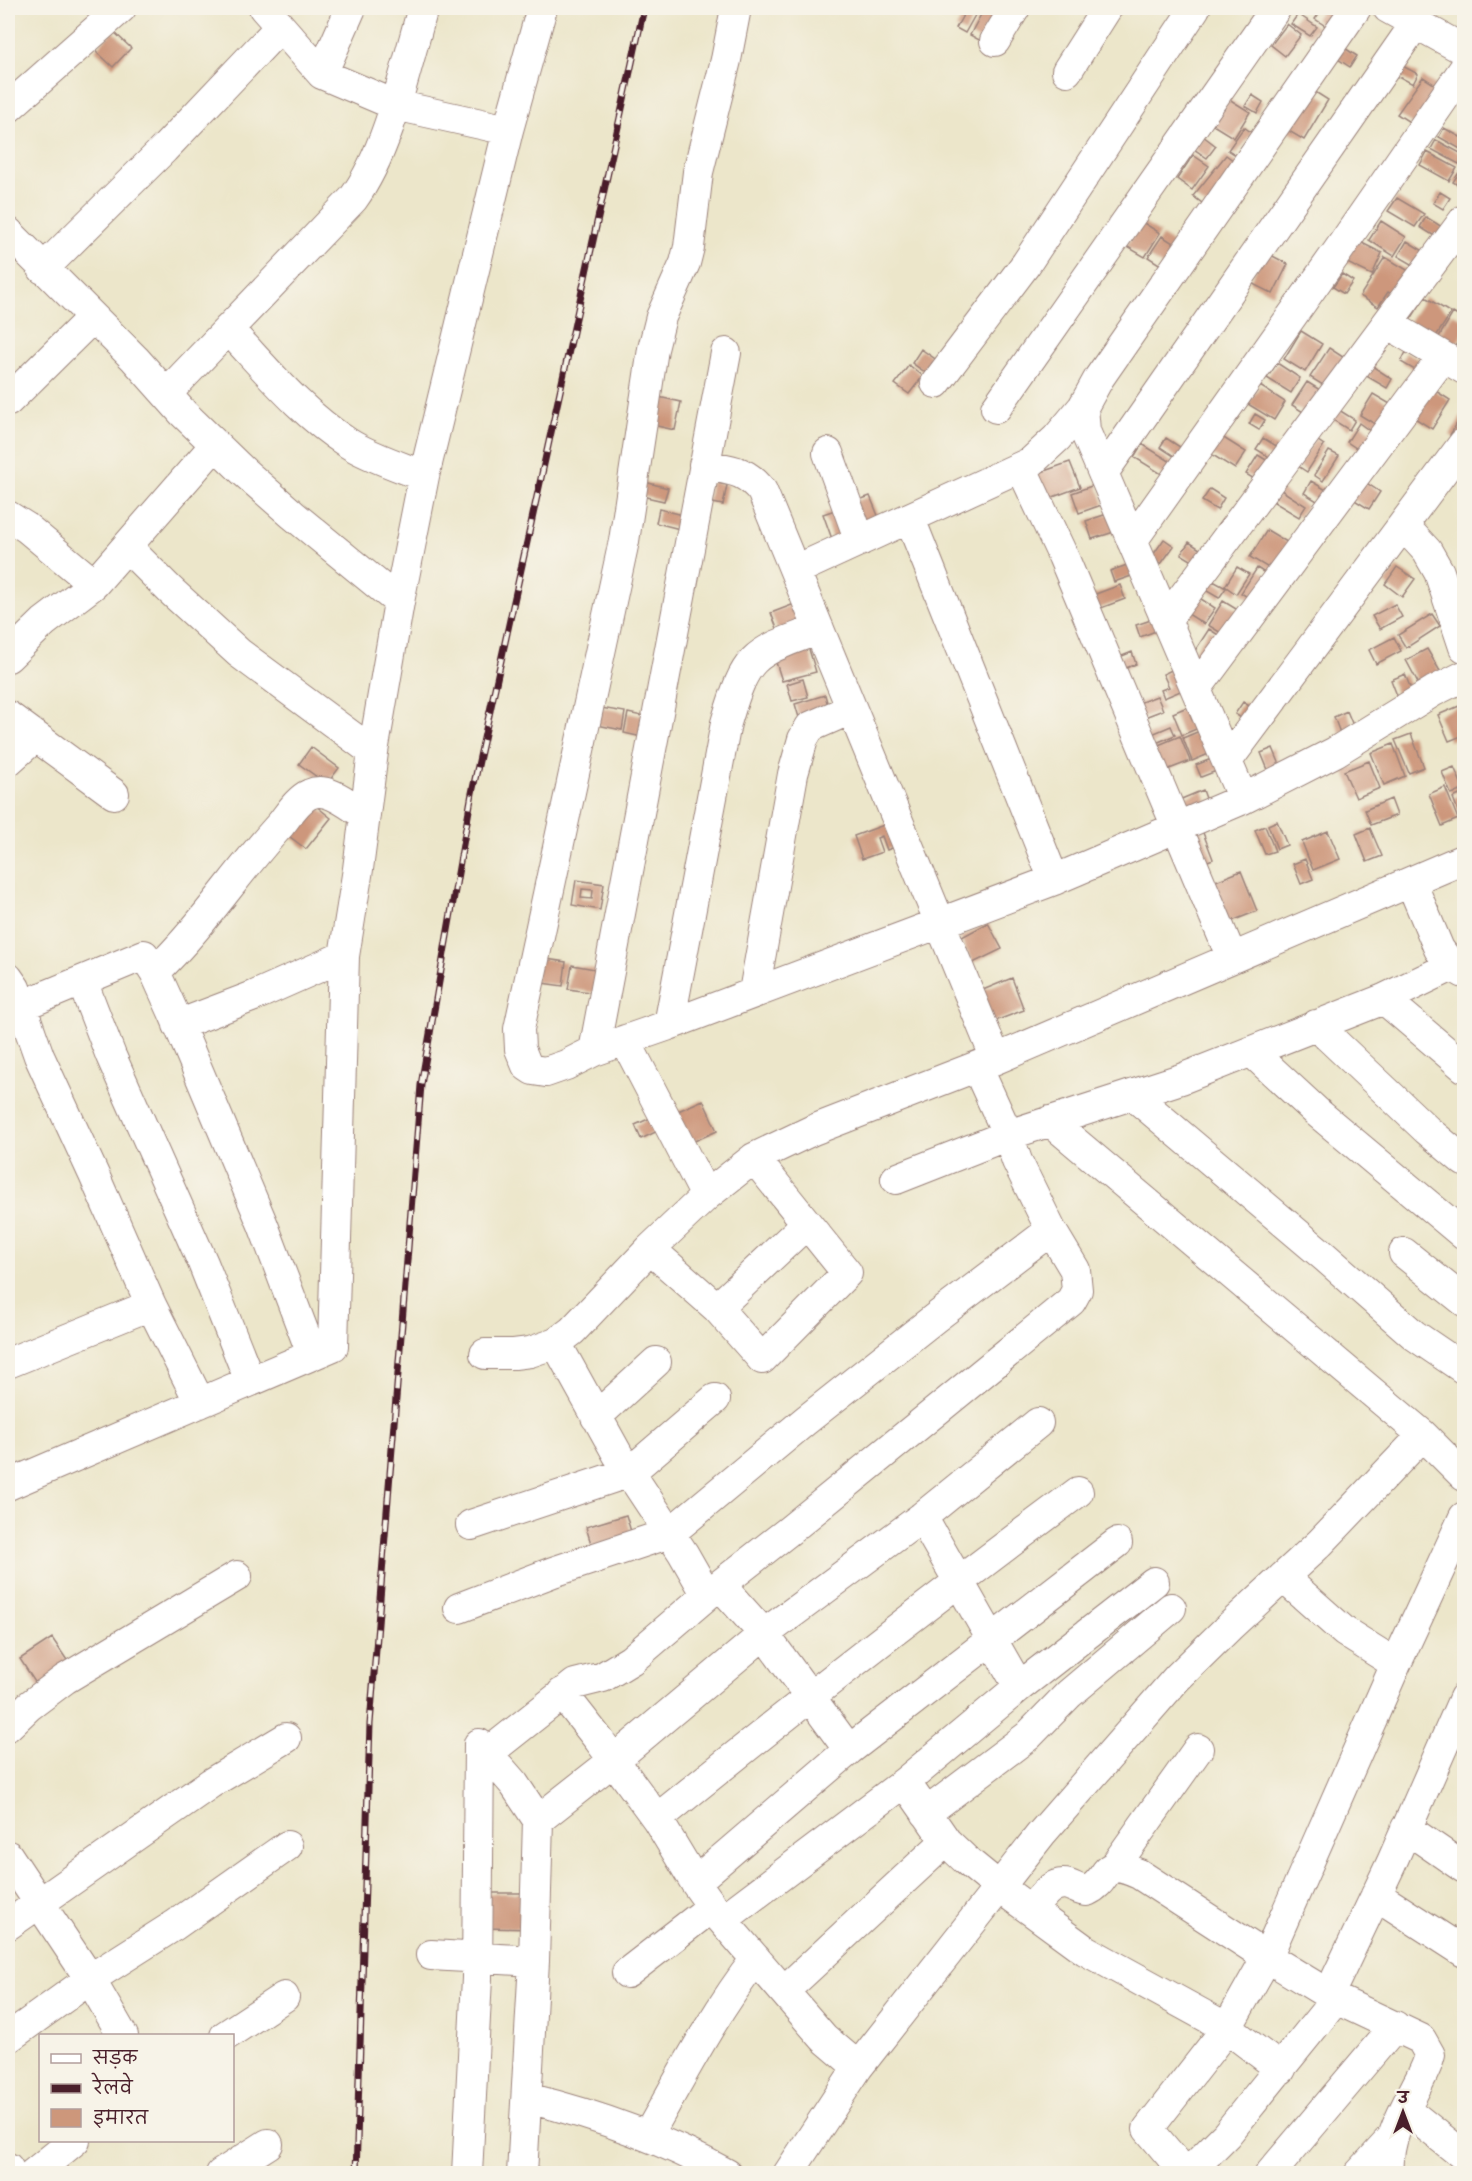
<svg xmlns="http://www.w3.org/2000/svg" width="1472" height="2181" font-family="Mynerve,'Playpen Sans Deva',sans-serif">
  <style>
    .building { fill: #cd977b; fill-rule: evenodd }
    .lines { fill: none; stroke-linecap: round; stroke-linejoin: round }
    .minor-casing { stroke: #9b827a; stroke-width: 32 }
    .minor { stroke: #fff; stroke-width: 30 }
    .rail-casing { stroke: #4a1f2b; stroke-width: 7 }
    .rail { stroke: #f7f3e8; stroke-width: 4.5; stroke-dasharray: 14; stroke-linecap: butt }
  </style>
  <rect width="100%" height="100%" fill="#f7f3e8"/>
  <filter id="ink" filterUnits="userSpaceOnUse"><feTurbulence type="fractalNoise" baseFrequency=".0167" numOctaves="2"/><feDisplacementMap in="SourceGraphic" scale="12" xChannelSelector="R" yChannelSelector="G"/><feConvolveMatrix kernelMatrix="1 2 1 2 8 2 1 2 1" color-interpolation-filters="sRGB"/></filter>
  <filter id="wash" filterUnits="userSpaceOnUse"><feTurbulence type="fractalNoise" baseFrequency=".008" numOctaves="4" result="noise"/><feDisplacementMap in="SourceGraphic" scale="24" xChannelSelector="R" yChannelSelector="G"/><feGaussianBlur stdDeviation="1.35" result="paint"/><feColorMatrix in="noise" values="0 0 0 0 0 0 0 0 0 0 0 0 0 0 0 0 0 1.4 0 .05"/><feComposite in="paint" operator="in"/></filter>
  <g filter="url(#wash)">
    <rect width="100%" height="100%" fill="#ece6ca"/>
    <g id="blocks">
      <!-- building -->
      <path class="building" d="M916 8H937L932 16Z
        M967 8H979L965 33 956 28Z
        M1323 8H1340L1327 27 1315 19Z
        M984 9 1004 20 990 46 970 35Z
        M1298 14 1317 27 1310 36 1291 24Z
        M1287 24 1301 35 1285 56 1271 45Z
        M113 31 131 48 113 67 95 50Z
        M1340 45 1357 56 1350 67 1332 55Z
        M1395 62 1418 74 1413 84 1390 72Z
        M1423 77 1445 91 1420 129 1397 114Z
        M1309 88 1328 100 1304 140 1284 128Z
        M1252 95 1263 102 1257 113 1245 106Z
        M1229 99 1250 112 1234 138 1213 125Z
        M1244 127 1252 133 1236 155 1228 150Z
        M1444 128 1464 139V151L1439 137Z
        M1203 136 1216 146 1207 158 1194 149Z
        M1436 140 1464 155 1459 164 1431 149Z
        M1427 152 1457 168 1449 181 1420 165Z
        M1193 155 1209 166 1192 190 1177 179Z
        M1226 155 1242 167 1210 209 1193 196Z
        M1460 171 1464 174V189L1453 182Z
        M1440 192 1450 198 1443 209 1433 203Z
        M1397 198 1424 214 1415 227 1388 211Z
        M1426 217 1450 232 1444 242 1420 227Z
        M1381 221 1406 237 1394 256 1369 240Z
        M1142 222 1160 233 1145 257 1126 246Z
        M1162 236 1181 248 1167 269 1148 257Z
        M1356 240 1382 253 1372 275 1345 262Z
        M1407 241 1433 257 1424 271 1398 256Z
        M1265 252 1288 264 1273 294 1249 282Z
        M1385 257 1414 274 1399 298 1388 292 1378 307 1360 296Z
        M1342 274 1353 281 1344 294 1333 287Z
        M1425 297 1451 313 1435 338 1409 322Z
        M1453 313 1464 320V332L1453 350 1437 340Z
        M1301 331 1322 344 1305 372 1284 359Z
        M1329 348 1352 363 1334 392 1310 377Z
        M921 349 941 363 932 377 912 363Z
        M1406 352 1431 367 1425 376 1401 362Z
        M1277 363 1300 378 1291 393 1267 378Z
        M1369 364 1392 379 1387 388 1363 374Z
        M909 365 923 376 909 394 895 384Z
        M1307 382 1328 395 1314 419 1292 405Z
        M1260 386 1285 402 1274 420 1248 404Z
        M1428 386 1450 400 1432 429 1410 415Z
        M1373 394 1397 408 1383 429 1360 415Z
        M654 396 681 402 675 430 648 424Z
        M1331 405 1355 420 1349 430 1325 415Z
        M1255 414 1265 420 1259 430 1249 424Z
        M1462 415 1464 416V434L1460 441 1450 435Z
        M1359 423 1378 437 1365 454 1347 442Z
        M1222 437 1246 452 1235 469 1211 454Z
        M1166 438 1186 451 1180 460 1160 447Z
        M1263 438 1288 453 1281 464 1256 449Z
        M1315 439 1324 445 1307 472 1298 466Z
        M1142 444 1176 465 1168 478 1134 457Z
        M1329 451 1339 456 1323 481 1314 475Z
        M1258 455 1276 466 1264 485 1246 474Z
        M1070 462 1080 487 1042 501 1033 475Z
        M1359 478 1380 492 1369 509 1348 496Z
        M641 481 668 488 664 501 637 495Z
        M1311 481 1333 494 1325 506 1304 493Z
        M711 482 727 485 723 505 708 502Z
        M1097 484 1104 504 1079 513 1072 493Z
        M1210 489 1224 498 1217 510 1202 501Z
        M1281 490 1306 506 1299 517 1274 502Z
        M870 496 879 518 860 525 851 503Z
        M841 508 850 532 832 539 823 514Z
        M659 509 683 515 680 529 656 523Z
        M1110 513 1117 531 1092 539 1086 521Z
        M1267 530 1292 545 1275 572 1250 557Z
        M1164 539 1174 546 1161 564 1151 558Z
        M1189 542 1206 553 1199 565 1181 554Z
        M1133 563 1137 574 1114 582 1110 571Z
        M1237 567 1249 574 1236 594 1225 586Z
        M1397 567 1415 579 1402 597 1385 584Z
        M1257 568 1271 577 1255 602 1241 593Z
        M1213 581 1226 588 1219 598 1207 591Z
        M1120 585 1125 599 1090 612 1085 598Z
        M1198 597 1215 608 1204 624 1188 614Z
        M1223 601 1241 612 1226 636 1208 625Z
        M797 603 807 631 782 641 771 613Z
        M1395 604 1402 617 1380 629 1372 616Z
        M1432 614 1440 626 1406 648 1398 635Z
        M1157 618 1161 629 1140 637 1136 625Z
        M1209 629 1226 640 1204 673 1187 663Z
        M1394 637 1401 651 1376 664 1369 650Z
        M808 646 816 672 782 681 774 656Z
        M1427 649 1444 678 1422 690 1406 660Z
        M1132 652 1136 664 1116 672 1112 660Z
        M1174 669 1190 687 1164 698 1161 690 1169 687 1163 674Z
        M1405 674 1412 692 1398 698 1391 680Z
        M803 679 808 697 792 701 787 684Z
        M825 695 830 713 800 721 795 704Z
        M1157 696 1163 710 1137 720 1131 706Z
        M1199 702 1208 724 1182 735 1173 713Z
        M1243 702 1260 713 1252 725 1235 714Z
        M1464 704V735L1449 741 1438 715Z
        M595 707 625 712 622 730 592 724Z
        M1347 711 1354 728 1340 733 1334 717Z
        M628 713 656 719 651 739 624 733Z
        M1171 726 1175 735 1149 746 1145 737Z
        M1209 727 1218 750 1192 761 1183 738Z
        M1411 734 1424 767 1409 773 1395 740Z
        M1180 736 1190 761 1159 773 1149 749Z
        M1393 744 1405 776 1384 785 1371 753Z
        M311 747 339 768 327 784 299 764Z
        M1273 748 1283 772 1271 777 1261 753Z
        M1219 756 1224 768 1201 777 1196 765Z
        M1369 761 1380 788 1356 798 1344 771Z
        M1454 767 1464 790 1451 794 1442 772Z
        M1445 787 1458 819 1442 826 1429 794Z
        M1203 790 1208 804 1178 816 1172 803Z
        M1464 793V817L1461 818 1453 798Z
        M1391 799 1397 815 1371 825 1365 810Z
        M310 801 331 818 306 849 285 833Z
        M1277 821 1287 845 1277 849 1268 825Z
        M892 822 900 845 887 850 882 836 877 838 882 852 862 859 854 836Z
        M1265 826 1275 851 1265 854 1255 830Z
        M1370 828 1382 856 1367 862 1356 834Z
        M1202 830 1213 859 1197 865 1185 836Z
        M1328 831 1340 859 1313 870 1302 842Z
        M1305 859 1313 879 1301 884 1293 864Z
        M1241 871 1257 911 1227 923 1211 883Z
        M576 880 604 884 600 910 572 905ZM582 889 593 890 592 899 581 898Z
        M988 923 1002 949 973 963 960 938Z
        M539 958 566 962 563 986 535 982Z
        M572 965 601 970 597 993 568 989Z
        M1012 978 1024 1010 990 1023 978 992Z
        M703 1100 717 1131 690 1143 676 1112Z
        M655 1116 662 1129 641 1139 635 1125Z
        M626 1515 632 1535 592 1547 586 1527Z
        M52 1638 75 1672 42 1693 20 1659Z
        M485 1893H533V1929L485 1928Z"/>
    </g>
  </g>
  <g filter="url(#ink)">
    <use href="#blocks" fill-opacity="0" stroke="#9b827a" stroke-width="1.5"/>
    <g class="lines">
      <!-- minor casing -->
      <g class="minor-casing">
        <path id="minor" d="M264 8 322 74 395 105 508 130
          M736 8 726 60 698 172 689 247 685 263 661 317 653 349 624 541 519 1029 520 1049 527 1066 533 1070 546 1072 566 1065 594 1051 669 1025 1054 880 1243 799 1335 752 1434 691 1464 676
          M1388 8 1464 50
          M995 41 1015 8
          M1067 71 1107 8
          M322 74 351 8
          M8 108 121 8
          M8 232 135 359 183 413 243 471 293 515 399 602
          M43 269 164 149 280 27
          M1388 324 1464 369
          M228 329C266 369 301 413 348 443 368 456 401 467 424 476
          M936 383 1026 264 1195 8
          M166 394 353 199C389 150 406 66 423 8
          M8 401 92 318
          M996 408 1276 8
          M828 453 860 541
          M704 465C730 470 745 469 762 491L996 1059
          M1021 467 1063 556 1232 958
          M1103 473 1416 23
          M8 516 27 528 94 584
          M910 519 1054 880
          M1404 526 1427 551 1439 572 1464 647
          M1132 541 1338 251 1464 69
          M127 547 170 590 239 653 373 752
          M796 570 1031 462 1057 438 1083 407
          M1166 620 1464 220
          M8 657 44 622 94 584 215 445
          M1196 689 1443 357
          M8 716 114 794
          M8 761 35 737
          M1227 761 1464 443
          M1243 799 1085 431 1083 407 1099 378 1356 8
          M1411 882 1439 949 1452 966 1464 973
          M155 972C202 927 237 872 281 824 289 814 298 799 310 794 328 786 349 805 364 814
          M8 978 15 988 39 1056 94 1175 151 1305 200 1403
          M82 981 111 1056 203 1263 250 1381
          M754 992 793 774 803 739 810 727 851 709
          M1384 999 1464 1067
          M21 1006 144 955 155 972 174 1014 263 1225 312 1354
          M178 1025 254 996 344 956
          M669 1025 726 723C747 653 752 654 819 629
          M1316 1025 1427 1130 1464 1161
          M625 1040 706 1196
          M594 1051 726 353
          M1252 1052 1318 1113 1464 1235
          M1133 1095 1325 1257 1414 1335 1464 1369
          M1050 1121 1423 1435 1464 1476
          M896 1179 1008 1135 1181 1079 1384 999 1452 966
          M650 1249 717 1308 762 1359 847 1273 754 1158
          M1404 1253 1464 1301
          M717 1308 806 1224
          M556 1343 618 1455 683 1553 707 1595
          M485 1354H514L530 1352 556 1343 572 1331 650 1249 706 1196 754 1158 813 1130 996 1059 1464 859
          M8 1363 151 1305
          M596 1417 656 1362
          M8 1485 333 1346 344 956 358 869 373 752 399 602 424 476 508 130 542 8
          M922 1517 1019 1687
          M471 1525 630 1472 715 1399
          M1283 1577 1345 1632 1396 1664
          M720 1585 764 1634 849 1750
          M459 1608 553 1572 670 1533 805 1421 935 1318 1051 1230
          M562 1693 599 1740 657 1819
          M8 1726 29 1706 65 1679 237 1576
          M479 1744 514 1784 538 1820 534 1961 522 2174
          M488 1753 575 1684 603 1677 631 1660 707 1595 790 1530 1071 1301 1077 1290 1075 1270 1051 1230 1017 1161 1008 1135 977 1067
          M905 1782 946 1841 966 1860 999 1887 1085 1950 1227 2028 1281 2069
          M926 1813 1028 1736 1069 1694 1171 1608
          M538 1820 613 1761 764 1634 922 1517 1038 1423
          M1406 1828 1464 1868
          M8 1856 90 1979 123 2036
          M1114 1867 1198 1749
          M695 1882 849 1750 1117 1543
          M1376 1895 1464 1952
          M1031 1910C1041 1898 1051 1880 1069 1885 1075 1887 1080 1891 1087 1891 1113 1879 1097 1856 1139 1874L1267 1957 1336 1999 1421 2039 1430 2055C1427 2068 1421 2077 1415 2089 1401 2116 1386 2142 1389 2174
          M722 1920 905 1782 1019 1687 1154 1582
          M8 1925 211 1783 286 1738
          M431 1955 534 1961
          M627 1973 712 1907
          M784 1991 946 1841
          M1329 1994 1391 1864 1464 1698
          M225 2036 284 1997
          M8 2038 90 1979 175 1925 287 1846
          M858 2067 824 2038 722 1920 695 1882 657 1819C795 1707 935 1598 1078 1492
          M527 2098C597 2115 664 2139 727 2174
          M1405 2109 1464 2156
          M648 2135C682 2075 714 2013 756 1959
          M8 2168 11 2174
          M33 2174 75 2140
          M221 2174 268 2144
          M467 2174 477 1978 479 1744
          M788 2174 858 2067 1041 1834 1177 1678 1229 1627 1320 1543 1423 1435
          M1186 2174 1148 2129 1227 2028 1267 1957 1396 1664 1464 1517
          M1187 2174 1226 2135 1336 1999
          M1270 2174 1395 2026
          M1359 2174 1393 2137"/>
      </g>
      <!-- minor -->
      <use href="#minor" class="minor"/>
      <!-- rail casing -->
      <g class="rail-casing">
        <path id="rail" d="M356 2174 370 1724 421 1085 472 793 644 8"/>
      </g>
      <!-- rail -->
      <use href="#rail" class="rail"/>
    </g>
  </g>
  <!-- margin -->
  <rect width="1472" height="2181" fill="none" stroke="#f7f3e8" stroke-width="30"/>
  <!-- legend -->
  <rect x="39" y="2034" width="195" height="108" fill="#f7f3e8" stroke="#b29e9c" stroke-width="1.5"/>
  <rect x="51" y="2054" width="30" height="9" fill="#ffffff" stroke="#b29e9c" stroke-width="1.5"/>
  <text x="93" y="2064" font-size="18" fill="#4a1f2b">सड़क</text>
  <rect x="51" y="2084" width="30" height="9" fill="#4a1f2b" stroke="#b29e9c" stroke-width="1.5"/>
  <text x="93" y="2094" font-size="18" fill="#4a1f2b">रेलवे</text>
  <rect x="51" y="2109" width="30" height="18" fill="#cd977b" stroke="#b29e9c" stroke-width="1.5"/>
  <text x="93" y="2124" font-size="18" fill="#4a1f2b">इमारत</text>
  <!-- north arrow -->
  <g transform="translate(1403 2112)" stroke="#f7f3e8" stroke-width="4.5" paint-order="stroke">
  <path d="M0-4.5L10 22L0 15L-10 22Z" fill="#4a1f2b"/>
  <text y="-9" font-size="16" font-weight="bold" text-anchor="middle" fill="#4a1f2b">उ</text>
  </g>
</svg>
